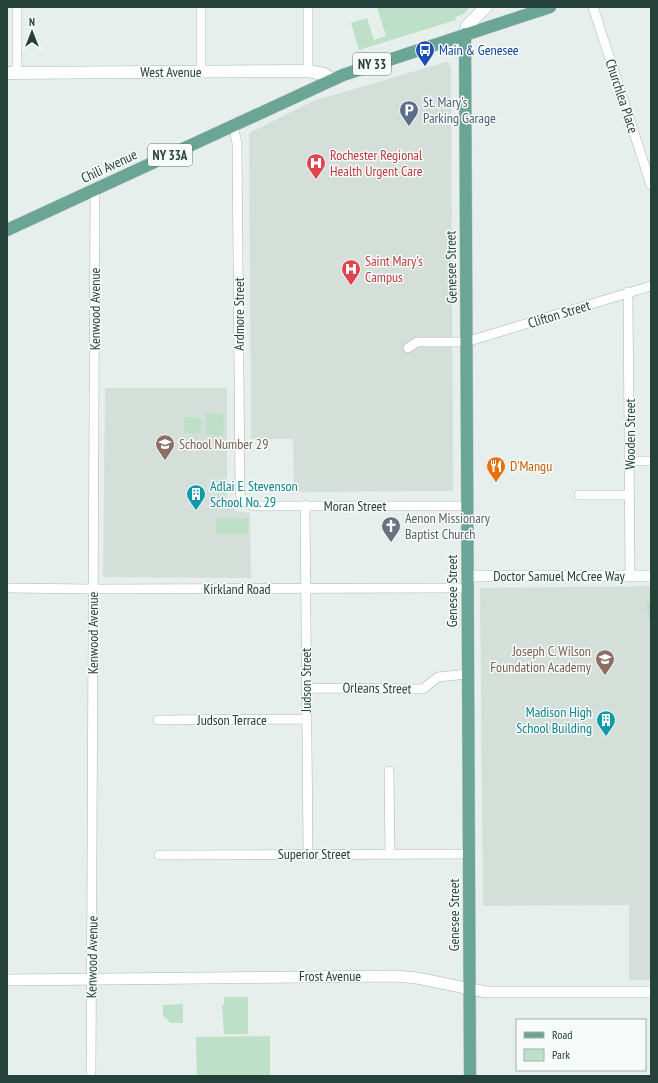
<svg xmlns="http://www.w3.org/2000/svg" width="658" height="1083" font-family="'PT Sans Narrow',sans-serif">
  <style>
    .built { fill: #d4dfda }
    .green { fill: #bfe0c8 }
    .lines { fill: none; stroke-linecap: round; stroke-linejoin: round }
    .minor-casing { stroke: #a8b8b2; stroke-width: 10 }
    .tertiary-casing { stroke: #a8b8b2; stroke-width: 12 }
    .secondary-casing { stroke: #a4bbb3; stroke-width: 13 }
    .primary-casing { stroke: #c2cac8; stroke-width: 13 }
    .minor { stroke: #fff; stroke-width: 9 }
    .tertiary { stroke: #fff; stroke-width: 11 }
    .secondary { stroke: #fff; stroke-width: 12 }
    .primary { stroke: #6aa596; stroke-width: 12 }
    .labels { text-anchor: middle; stroke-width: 3; stroke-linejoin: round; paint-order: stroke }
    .shield { fill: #f7fbf9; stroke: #637a73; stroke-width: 1 }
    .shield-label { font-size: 13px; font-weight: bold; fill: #24423a }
    .transit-label { font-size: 14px; fill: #164399; stroke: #f7fbf9; text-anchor: start }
    .street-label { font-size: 14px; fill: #24423a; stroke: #f7fbf9 }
    .service-label { font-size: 14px; fill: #4e5e75; stroke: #f7fbf9; text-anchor: start }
    .health-label { font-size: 14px; fill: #be3a42; stroke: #f7fbf9; text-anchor: start }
    .education-label { font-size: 14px; fill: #785e54; stroke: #f7fbf9; text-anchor: start }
    .food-label { font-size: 14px; fill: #c56008; stroke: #f7fbf9; text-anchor: start }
    .culture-label { font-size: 14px; fill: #0d838f; stroke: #f7fbf9; text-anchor: start }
    .worship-label { font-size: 14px; fill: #5b616d; stroke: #f7fbf9; text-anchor: start }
  </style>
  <rect width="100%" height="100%" fill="#e6efeb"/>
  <!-- built -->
  <path class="built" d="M446 62 449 63 451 66 453 491 294 492 293 439H251L249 133 313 101Z
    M105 388H227V502L235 511 250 513 251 578 103 577Z
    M651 586V980H629V905L483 906 480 588Z"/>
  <!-- green -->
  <path class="green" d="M377 7H470L462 15 455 17 456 20 359 50 351 23 367 18 374 40 386 36Z
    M206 413 224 414 223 436 205 435Z
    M184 417 201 418V433H184Z
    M216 518H248V534H216Z
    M651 600V632L646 603Z
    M224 997H248V1034H224L222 1005H224Z
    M183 1004V1023H171L163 1016V1005Z
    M270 1036V1076H197L196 1037Z"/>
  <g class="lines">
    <!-- minor casing -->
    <g class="minor-casing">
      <path id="minor" d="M17 7V73
        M593 7 651 185
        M308 71V7
        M201 72V7
        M233 125 237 143 240 492C241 501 246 504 255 506H467
        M628 292 630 576
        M408 348 417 342H466L651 286
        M630 461H651
        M579 495H630
        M305 505 308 854
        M7 588 92 589 467 588
        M306 688 423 689 438 677 468 674
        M158 720 306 719
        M389 771 390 854
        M159 855 469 854
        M91 1076 95 189"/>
    </g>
    <!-- tertiary casing -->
    <g class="tertiary-casing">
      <path id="tertiary" d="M467 576H651
        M7 980 395 976 417 978 486 992H651"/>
    </g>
    <!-- secondary casing -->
    <g class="secondary-casing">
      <path id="secondary" d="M465 34 467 26 486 7
        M7 73 308 71 324 74 332 79"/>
    </g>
    <!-- primary casing -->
    <g class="primary-casing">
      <path id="primary" d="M465 34 470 1076
        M7 230 343 75 550 7"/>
    </g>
    <!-- minor -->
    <use href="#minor" class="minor"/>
    <!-- tertiary -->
    <use href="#tertiary" class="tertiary"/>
    <!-- secondary -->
    <use href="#secondary" class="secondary"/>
    <!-- primary -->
    <use href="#primary" class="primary"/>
  </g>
  <!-- icons -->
  <defs>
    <g id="bus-pin" transform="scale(1)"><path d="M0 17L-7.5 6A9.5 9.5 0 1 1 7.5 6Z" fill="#1a4fb4" stroke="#f7fbf9"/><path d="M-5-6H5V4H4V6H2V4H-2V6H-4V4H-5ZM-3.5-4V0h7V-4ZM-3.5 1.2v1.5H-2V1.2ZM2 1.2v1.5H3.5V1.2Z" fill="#fff"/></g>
    <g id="parking-pin" transform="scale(1)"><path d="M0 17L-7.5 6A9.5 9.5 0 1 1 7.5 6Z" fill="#5c6f8a" stroke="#f7fbf9"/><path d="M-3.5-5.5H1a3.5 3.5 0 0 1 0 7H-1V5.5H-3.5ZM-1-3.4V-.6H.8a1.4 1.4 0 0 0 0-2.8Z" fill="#fff"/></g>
    <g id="hospital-pin" transform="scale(1)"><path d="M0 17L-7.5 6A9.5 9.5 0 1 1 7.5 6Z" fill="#e0444e" stroke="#f7fbf9"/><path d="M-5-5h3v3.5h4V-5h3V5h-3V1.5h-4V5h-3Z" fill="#fff"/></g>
    <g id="school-pin" transform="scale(1)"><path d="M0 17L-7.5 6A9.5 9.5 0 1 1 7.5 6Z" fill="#8d6e63" stroke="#f7fbf9"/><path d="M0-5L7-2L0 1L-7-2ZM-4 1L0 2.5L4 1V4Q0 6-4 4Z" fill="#fff"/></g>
    <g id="restaurant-pin" transform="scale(1)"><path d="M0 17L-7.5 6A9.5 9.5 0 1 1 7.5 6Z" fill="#e8710a" stroke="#f7fbf9"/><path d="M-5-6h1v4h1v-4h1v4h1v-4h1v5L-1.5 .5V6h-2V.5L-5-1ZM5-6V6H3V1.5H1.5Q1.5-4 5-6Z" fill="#fff"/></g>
    <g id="building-pin" transform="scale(1)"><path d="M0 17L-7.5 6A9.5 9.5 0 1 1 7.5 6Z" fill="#0f9aa8" stroke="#f7fbf9"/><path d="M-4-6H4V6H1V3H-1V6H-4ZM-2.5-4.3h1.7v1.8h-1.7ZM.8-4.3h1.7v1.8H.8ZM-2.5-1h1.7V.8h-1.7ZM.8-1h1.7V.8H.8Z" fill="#fff"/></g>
    <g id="church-pin" transform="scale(1)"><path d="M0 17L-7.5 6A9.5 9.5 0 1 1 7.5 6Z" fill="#6b7280" stroke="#f7fbf9"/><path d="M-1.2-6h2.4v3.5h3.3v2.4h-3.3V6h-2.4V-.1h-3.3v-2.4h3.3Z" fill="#fff"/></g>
  </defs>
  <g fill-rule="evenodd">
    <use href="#bus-pin" x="425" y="50"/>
    <use href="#parking-pin" x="409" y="110"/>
    <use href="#hospital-pin" x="316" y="163"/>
    <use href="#hospital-pin" x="351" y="269"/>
    <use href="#school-pin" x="165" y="444"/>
    <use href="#restaurant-pin" x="496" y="466"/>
    <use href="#building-pin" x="196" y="494"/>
    <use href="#church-pin" x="391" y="526"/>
    <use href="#school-pin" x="605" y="659"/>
    <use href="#building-pin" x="606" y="720"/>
  </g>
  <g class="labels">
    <!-- shield labels -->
    <g class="shield">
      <rect x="353" y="53" width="38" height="22" rx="3"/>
      <rect x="148" y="144" width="44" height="22" rx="3"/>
    </g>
    <g class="shield-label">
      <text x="372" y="69">NY 33</text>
      <text x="170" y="160">NY 33A</text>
    </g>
    <!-- transit labels -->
    <g class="transit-label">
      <text x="439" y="55">Main &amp; Genesee</text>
    </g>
    <!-- street labels -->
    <g class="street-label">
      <text x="171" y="77">West Avenue</text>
      <text transform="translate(622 96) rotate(72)" y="5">Churchlea Place</text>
      <text transform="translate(109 166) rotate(-25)" y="5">Chili Avenue</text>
      <text transform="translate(451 267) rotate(-91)" y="5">Genesee Street</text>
      <text transform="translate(95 309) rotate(-90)" y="5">Kenwood Avenue</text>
      <text transform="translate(239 314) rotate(-90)" y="5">Ardmore Street</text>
      <text transform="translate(559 314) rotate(-17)" y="5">Clifton Street</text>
      <text transform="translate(630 434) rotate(-90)" y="5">Wooden Street</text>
      <text x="355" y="511">Moran Street</text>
      <text x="559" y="581">Doctor Samuel McCree Way</text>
      <text x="237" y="594">Kirkland Road</text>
      <text transform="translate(452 591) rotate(-90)" y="5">Genesee Street</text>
      <text transform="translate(93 633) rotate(-90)" y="5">Kenwood Avenue</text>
      <text transform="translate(306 680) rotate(-90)" y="5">Judson Street</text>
      <text transform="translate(377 688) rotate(1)" y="5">Orleans Street</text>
      <text x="232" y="725">Judson Terrace</text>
      <text x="314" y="859">Superior Street</text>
      <text transform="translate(454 915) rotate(-90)" y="5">Genesee Street</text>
      <text transform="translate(92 957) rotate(-89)" y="5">Kenwood Avenue</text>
      <text x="330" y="981">Frost Avenue</text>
    </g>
    <!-- service labels -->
    <g class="service-label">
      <text x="423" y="107">St. Mary's<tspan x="423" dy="16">Parking Garage</tspan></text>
    </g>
    <!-- health labels -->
    <g class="health-label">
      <text x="330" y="160">Rochester Regional<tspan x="330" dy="16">Health Urgent Care</tspan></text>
      <text x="365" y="266">Saint Mary's<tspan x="365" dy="16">Campus</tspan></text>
    </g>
    <!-- education labels -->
    <g class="education-label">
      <text x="179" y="449">School Number 29</text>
      <text x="591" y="656" text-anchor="end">Joseph C. Wilson<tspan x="591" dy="16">Foundation Academy</tspan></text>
    </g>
    <!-- food labels -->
    <g class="food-label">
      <text x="510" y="471">D'Mangu</text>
    </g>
    <!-- culture labels -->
    <g class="culture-label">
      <text x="210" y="491">Adlai E. Stevenson<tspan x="210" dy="16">School No. 29</tspan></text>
      <text x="592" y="717" text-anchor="end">Madison High<tspan x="592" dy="16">School Building</tspan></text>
    </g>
    <!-- worship labels -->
    <g class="worship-label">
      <text x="405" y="523">Aenon Missionary<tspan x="405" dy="16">Baptist Church</tspan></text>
    </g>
  </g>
  <!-- border -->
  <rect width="658" height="1083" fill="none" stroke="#24423a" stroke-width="16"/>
  <!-- legend -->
  <rect x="516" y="1019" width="130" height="52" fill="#f7fbf9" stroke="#a3b1ad"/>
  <rect x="524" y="1032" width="20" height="6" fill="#6aa596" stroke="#a3b1ad"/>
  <text x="552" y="1039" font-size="12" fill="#24423a">Road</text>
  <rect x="524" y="1049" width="20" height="12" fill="#bfe0c8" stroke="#a3b1ad"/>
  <text x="552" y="1059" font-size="12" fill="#24423a">Park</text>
  <!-- north arrow -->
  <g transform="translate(32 32)" stroke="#f7fbf9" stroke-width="3" paint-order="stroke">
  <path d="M0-3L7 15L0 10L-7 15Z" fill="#24423a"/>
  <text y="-6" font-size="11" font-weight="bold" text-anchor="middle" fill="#24423a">N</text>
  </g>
</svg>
